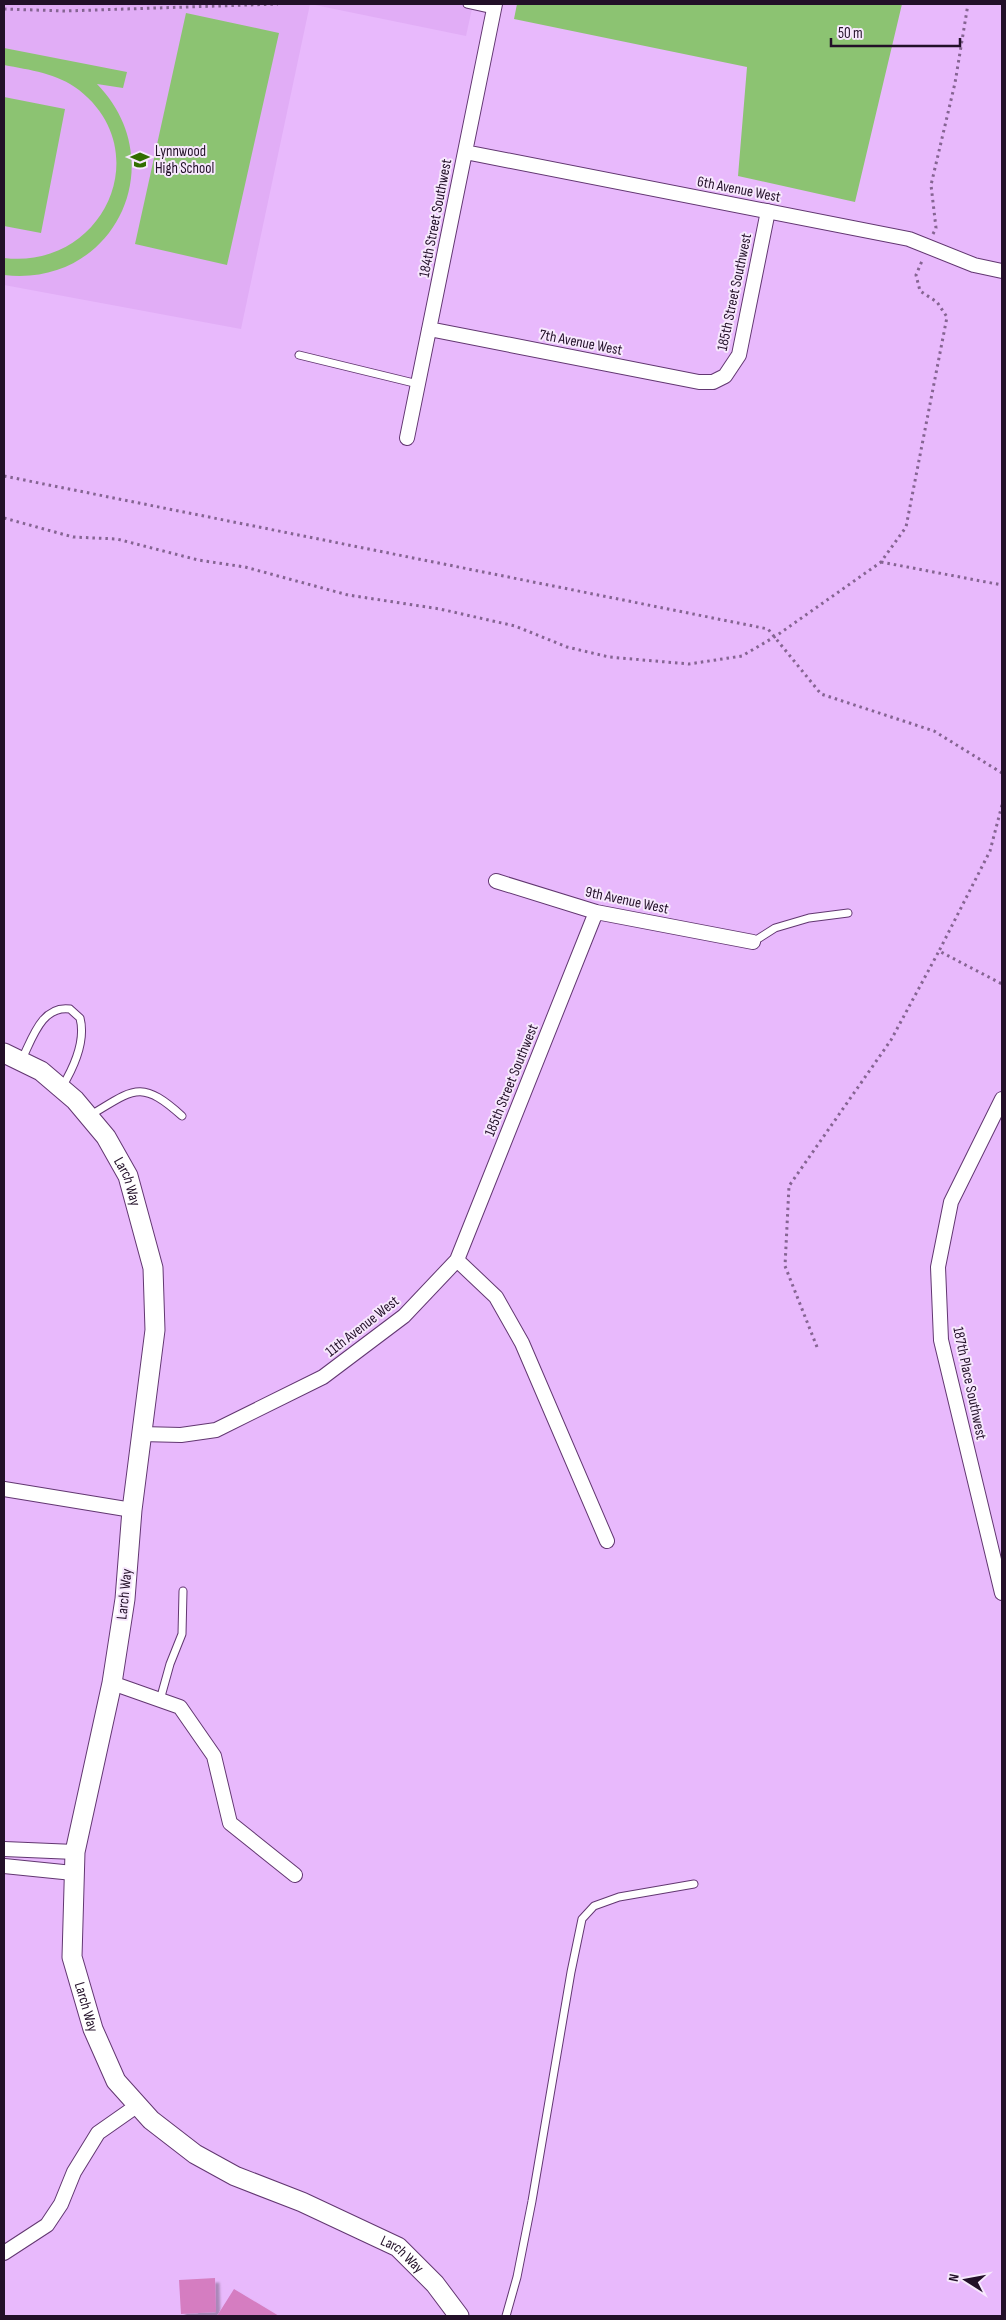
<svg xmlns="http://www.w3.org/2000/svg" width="1006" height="2320" font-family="'Sofia Sans Condensed',sans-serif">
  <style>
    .built { fill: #e1adf6 }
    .green { fill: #8cc372 }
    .building { fill: #d57dc1; filter: url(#shadow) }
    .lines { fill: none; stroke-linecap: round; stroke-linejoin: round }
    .service-casing { stroke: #623771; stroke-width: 9 }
    .minor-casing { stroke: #623771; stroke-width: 16 }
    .secondary-casing { stroke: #623771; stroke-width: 21 }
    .path { stroke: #856492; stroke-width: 3; stroke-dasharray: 2.5 4; stroke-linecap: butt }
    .service { stroke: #fff; stroke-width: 7 }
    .minor { stroke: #fff; stroke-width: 14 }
    .secondary { stroke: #fff; stroke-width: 19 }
    .labels { text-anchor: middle; stroke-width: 4; stroke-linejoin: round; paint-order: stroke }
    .poi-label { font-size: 15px; fill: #221028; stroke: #f7e8fd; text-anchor: start }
    .street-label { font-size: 15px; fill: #221028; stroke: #f7e8fd }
  </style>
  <defs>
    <filter id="shadow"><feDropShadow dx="4.5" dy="4.5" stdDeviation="1" flood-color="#0004"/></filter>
  </defs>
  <rect width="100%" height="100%" fill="#e8b9fc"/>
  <!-- built -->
  <path class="built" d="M4 4H473L466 36 310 4 241 329 4 285Z"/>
  <!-- green -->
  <path class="green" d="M517 4H902L855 202 738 176 747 67 514 19Z
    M186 13 279 33 227 265 135 244Z
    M4 48 127 72 123 88 97 84C174 163 114 288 4 275V258C102 270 158 152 79 90 57 73 30 70 4 65Z
    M4 97 65 109 41 233 4 226Z"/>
  <!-- building -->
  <path class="building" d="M215 2278 216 2312 181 2314 179 2280Z
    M234 2289 279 2316H217Z"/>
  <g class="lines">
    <!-- service casing -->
    <g class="service-casing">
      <path id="service" d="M467 4 494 10
        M299 355 418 384
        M753 942 775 928 809 918 848 913
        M21 1061C32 1040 41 1005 70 1009L80 1018C86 1041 74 1067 62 1087
        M89 1116C133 1090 140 1078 182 1116
        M160 1700 170 1664 182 1634 183 1591
        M506 2316 517 2277 532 2201 571 1972 582 1919 594 1906 619 1897 694 1884"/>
    </g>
    <!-- minor casing -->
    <g class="minor-casing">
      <path id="minor" d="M465 152 909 239 974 265 1002 271
        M429 329 699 382H713L725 376 739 355 768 211
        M407 438 495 4
        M496 881 596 912 753 942
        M1002 1099 951 1202 938 1267 941 1340 1002 1593
        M457 1260 496 1297 522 1343 607 1541
        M141 1434 181 1435 216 1430 323 1377 404 1316 457 1260 596 912
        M4 1489 132 1510
        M112 1683 180 1707 214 1756 230 1823 295 1875
        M4 1849 75 1852
        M4 1866 73 1873
        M4 2253 47 2225 61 2204 74 2172 98 2133 138 2105"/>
    </g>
    <!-- secondary casing -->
    <g class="secondary-casing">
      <g id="secondary">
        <path id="s1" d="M4 1053 41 1071 75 1100 106 1137 128 1176 153 1268 155 1330 132 1510 125 1599 112 1683 75 1852 72 1957 93 2029 116 2081 151 2120 195 2154 235 2176 302 2202 398 2247 435 2284 459 2316"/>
      </g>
    </g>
    <!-- path -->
    <path class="path" d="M4 9 65 11 278 4
      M933 234 936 228 931 185 955 83 968 4
      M4 476 768 629 821 694 934 731 1002 773
      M4 518 73 537 117 539 198 560 245 567 348 595 440 609 515 626 567 647 609 657 689 664 742 656 776 636 881 562 906 527 947 317 937 302 920 291 916 275 922 261
      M881 562 1002 585
      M1002 805 990 851 939 951 1002 984
      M817 1347 785 1266 789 1186 891 1040 939 951"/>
    <!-- service -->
    <use href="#service" class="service"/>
    <!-- minor -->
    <use href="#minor" class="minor"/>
    <!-- secondary -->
    <use href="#secondary" class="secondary"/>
  </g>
  <!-- icons -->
  <defs>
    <g id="school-bare" transform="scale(1.5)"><path d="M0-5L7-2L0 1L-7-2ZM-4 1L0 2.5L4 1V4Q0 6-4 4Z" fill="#326e00" stroke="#f7e8fd" stroke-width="2.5" paint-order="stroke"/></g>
  </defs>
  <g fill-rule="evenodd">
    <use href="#school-bare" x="140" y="160"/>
  </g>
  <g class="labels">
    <!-- poi labels -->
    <g class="poi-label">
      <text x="155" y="156">Lynnwood<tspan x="155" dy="17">High School</tspan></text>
    </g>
    <!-- street labels -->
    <g class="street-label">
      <text transform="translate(739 189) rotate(11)" y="5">6th Avenue West</text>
      <text transform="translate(435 218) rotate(-79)" y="5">184th Street Southwest</text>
      <text transform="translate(734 292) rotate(-78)" y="5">185th Street Southwest</text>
      <text transform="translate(581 342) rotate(11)" y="5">7th Avenue West</text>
      <text transform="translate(627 900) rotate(12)" y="5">9th Avenue West</text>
      <text transform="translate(511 1080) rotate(-68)" y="5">185th Street Southwest</text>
      <text dy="5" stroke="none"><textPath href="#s1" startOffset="184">Larch Way</textPath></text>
      <text transform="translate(362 1326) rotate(-38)" y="5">11th Avenue West</text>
      <text transform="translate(970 1383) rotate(78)" y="5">187th Place Southwest</text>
      <text transform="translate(124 1594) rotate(-84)" y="5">Larch Way</text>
      <text dy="5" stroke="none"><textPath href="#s1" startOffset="1022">Larch Way</textPath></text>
      <text dy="5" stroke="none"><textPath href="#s1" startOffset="1441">Larch Way</textPath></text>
    </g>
  </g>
  <!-- border -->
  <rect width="1006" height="2320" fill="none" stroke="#221028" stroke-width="10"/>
  <!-- north arrow -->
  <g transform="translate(966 2280) rotate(281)" stroke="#f7e8fd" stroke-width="4" paint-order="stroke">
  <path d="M0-4L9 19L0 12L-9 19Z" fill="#221028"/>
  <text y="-8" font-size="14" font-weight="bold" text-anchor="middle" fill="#221028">N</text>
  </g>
  <!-- scale -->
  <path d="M831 38v8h129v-8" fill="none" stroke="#221028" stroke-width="2.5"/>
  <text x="838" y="38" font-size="15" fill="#221028" stroke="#f7e8fd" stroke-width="4" paint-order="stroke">50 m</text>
</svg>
